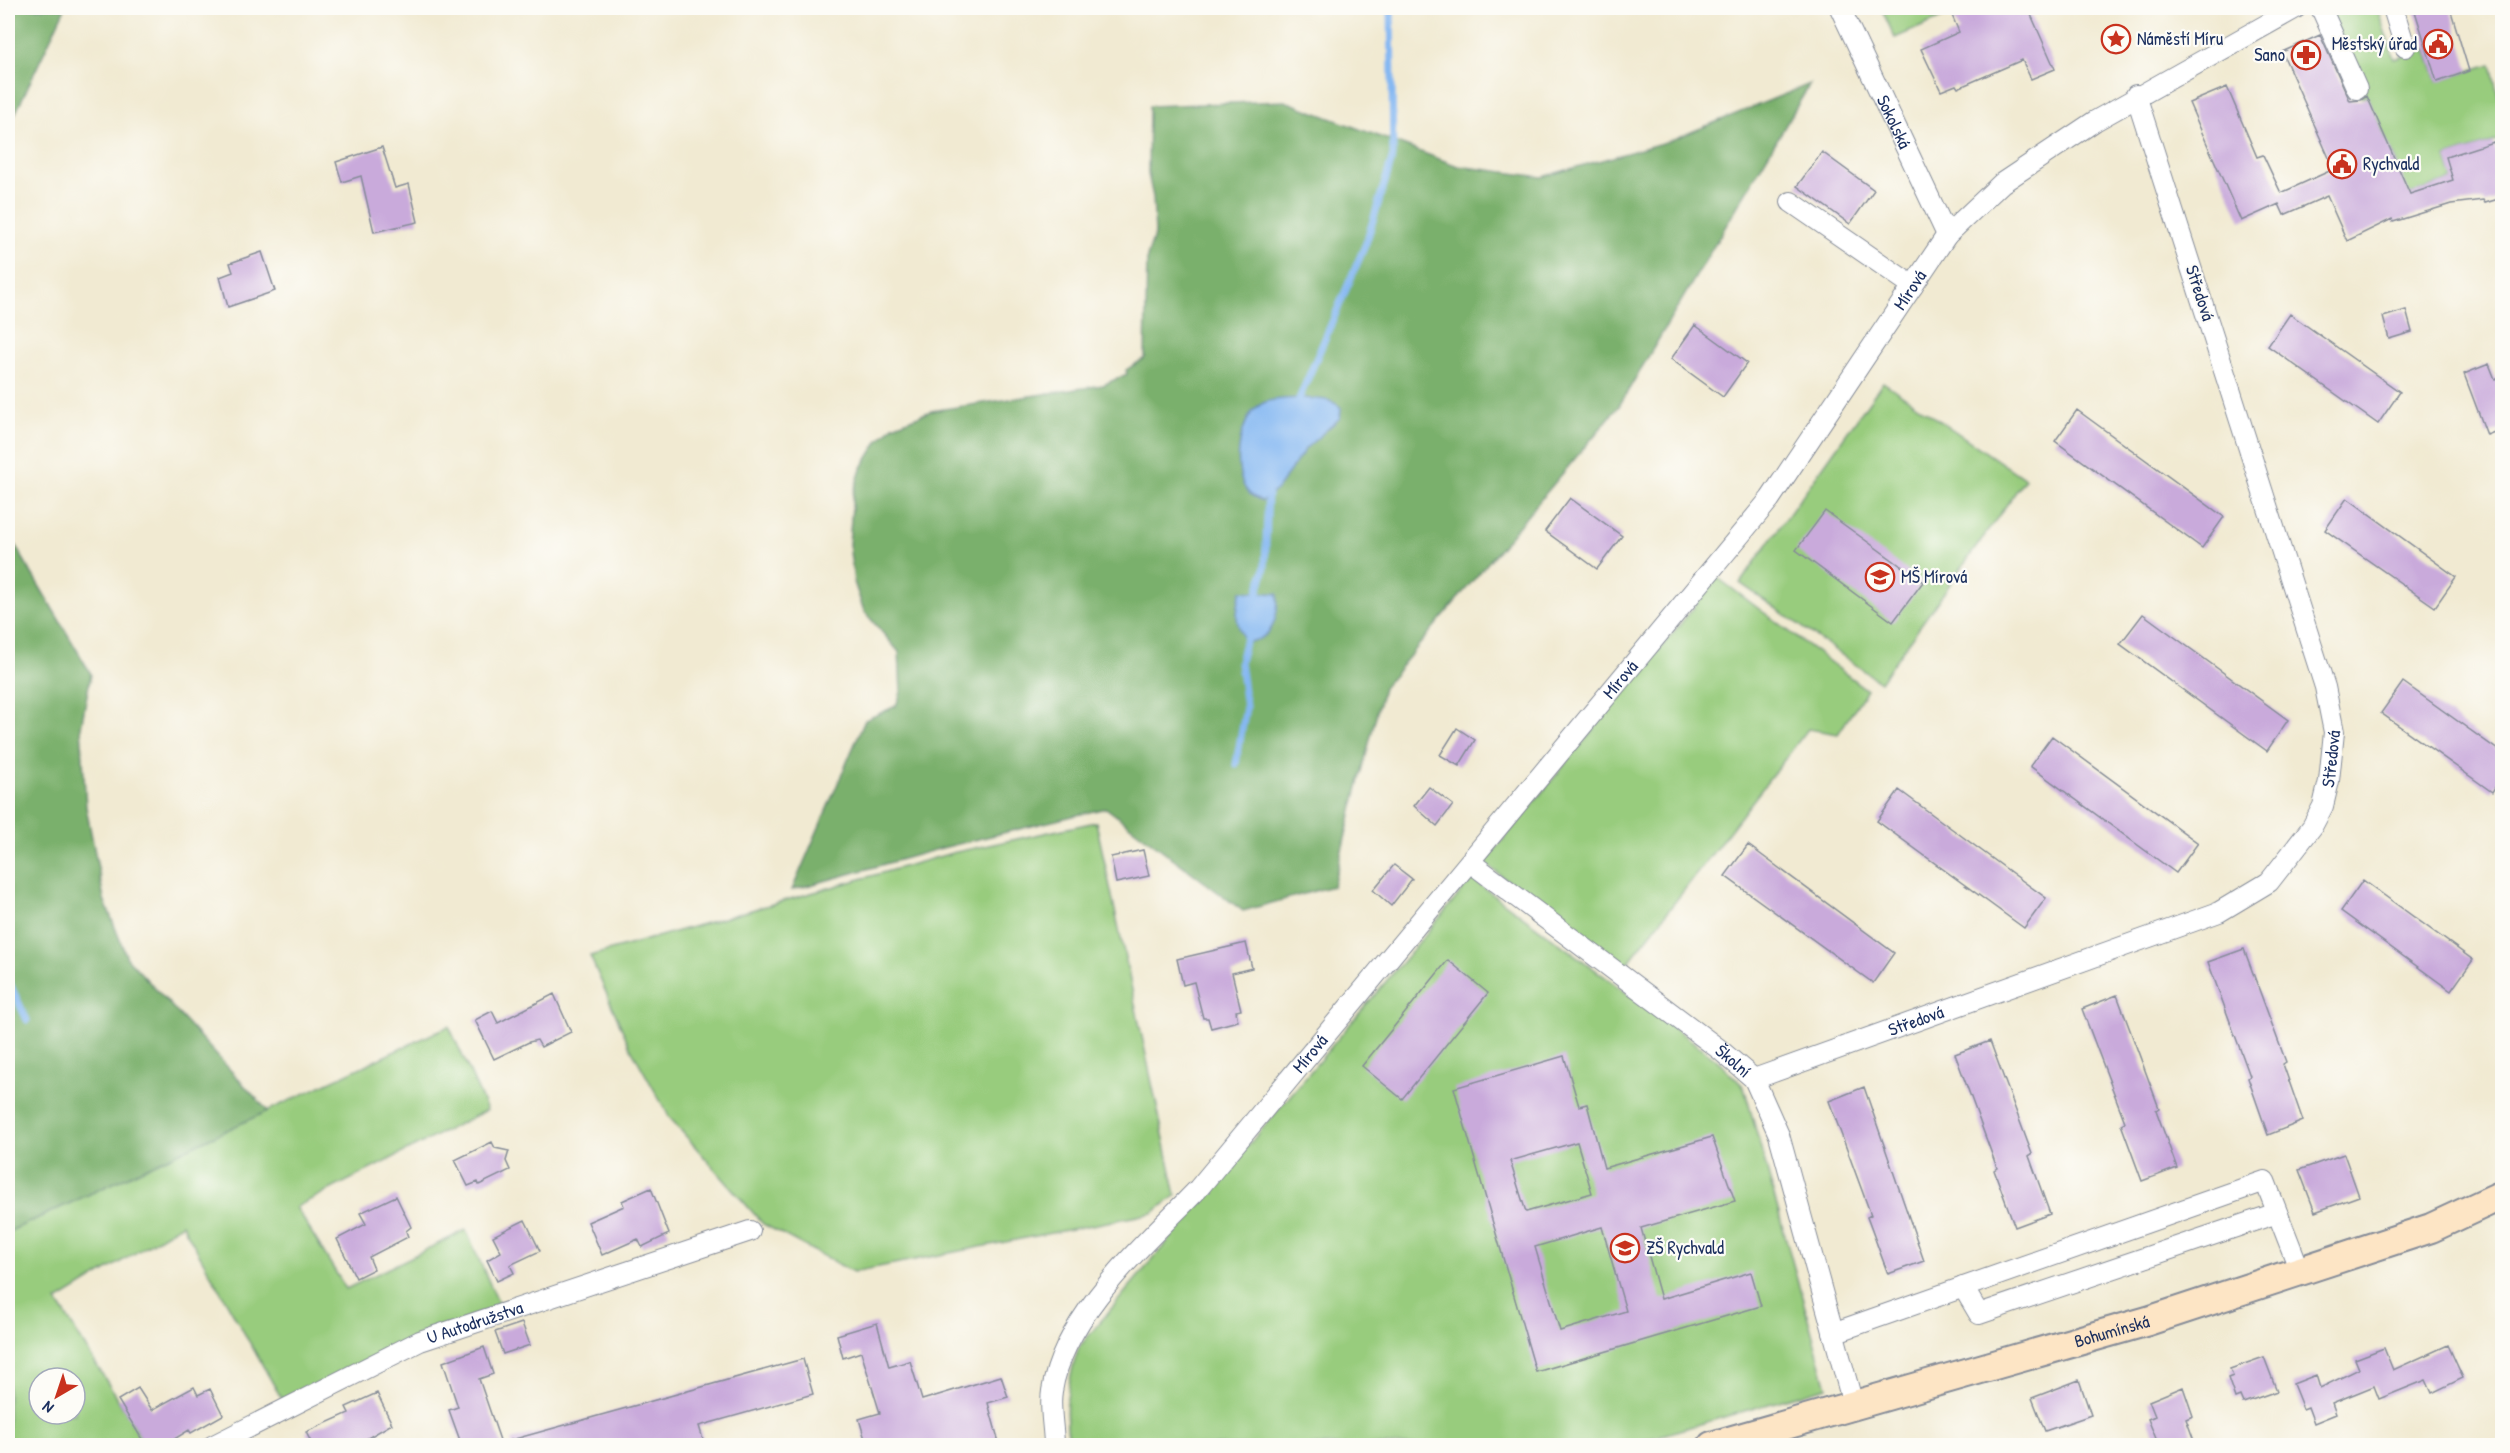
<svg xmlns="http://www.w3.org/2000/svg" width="2510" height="1453" font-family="'Patrick Hand',sans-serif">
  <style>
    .green { fill: #98cc7d; stroke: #5a7e6e; stroke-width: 1.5; fill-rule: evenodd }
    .forest { fill: #7ab06c; stroke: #4a7065; stroke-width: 1.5 }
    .water { fill: #85b8f2; stroke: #5074a8; stroke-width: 1.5 }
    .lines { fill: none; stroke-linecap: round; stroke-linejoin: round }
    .stream { stroke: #85b8f2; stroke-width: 7 }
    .building { fill: #c9aadb; fill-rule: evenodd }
    .street-casing { stroke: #868c98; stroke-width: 22 }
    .secondary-casing { stroke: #868c98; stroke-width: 32 }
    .street { stroke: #fff; stroke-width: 20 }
    .secondary { stroke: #fde5c5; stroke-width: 28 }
    .labels { text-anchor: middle; stroke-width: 4.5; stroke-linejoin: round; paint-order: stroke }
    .poi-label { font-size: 18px; fill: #1b2f5e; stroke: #fdfcf7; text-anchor: start }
    .street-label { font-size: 18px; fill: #1b2f5e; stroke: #fdfcf7 }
  </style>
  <rect width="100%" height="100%" fill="#fdfcf7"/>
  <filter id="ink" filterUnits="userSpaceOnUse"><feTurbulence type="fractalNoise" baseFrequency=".0167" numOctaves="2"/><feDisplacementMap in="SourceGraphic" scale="12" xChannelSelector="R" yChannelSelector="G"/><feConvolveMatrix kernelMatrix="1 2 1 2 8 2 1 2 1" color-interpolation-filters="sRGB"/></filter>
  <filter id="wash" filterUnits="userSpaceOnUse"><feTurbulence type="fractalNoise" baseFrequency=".008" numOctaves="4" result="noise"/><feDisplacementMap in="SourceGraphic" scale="24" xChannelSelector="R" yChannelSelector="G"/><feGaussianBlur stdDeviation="1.35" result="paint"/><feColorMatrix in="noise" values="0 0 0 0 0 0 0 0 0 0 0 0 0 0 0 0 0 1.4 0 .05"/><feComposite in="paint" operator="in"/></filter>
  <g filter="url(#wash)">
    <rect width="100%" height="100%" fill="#f1ead2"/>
    <!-- green -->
    <path class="green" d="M1881 8H1964L1895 38Z
      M2325 8H2377L2394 59 2426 49 2437 81 2491 64 2502 113V139L2446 157 2453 180 2386 202 2397 164 2366 95 2361 97Z
      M1883 382 2025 479 1880 682 1740 583Z
      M1718 578 1867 690 1838 734 1808 729 1625 967 1484 863Z
      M1096 822 1176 1195 1153 1213 853 1272 763 1224 670 1118 629 1045 590 956 952 853Z
      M1472 879 1715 1058 1744 1087 1827 1387 1628 1445 1070 1446C1062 1410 1068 1380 1079 1347Z
      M449 1026 487 1110 296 1207 346 1289 466 1230 501 1309 283 1401 182 1224 57 1301 146 1445H8V1232ZM39 1378H75V1414H39Z"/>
    <!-- forest -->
    <path class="forest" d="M8 8H65L8 129Z
      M1810 84 1619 406 1383 688 1333 886 1243 911 1106 808 942 848 792 890 865 720 896 706 901 692 899 652 864 611 854 582 849 544 853 494 861 469 879 440 893 426 931 411 1103 385 1127 374 1126 370 1145 358 1147 257 1155 233 1153 197 1148 174 1149 106 1285 101 1458 166 1542 177 1669 141Z
      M8 533 91 674 81 727 86 807 104 899 127 958 268 1111 8 1232Z"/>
    <!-- water -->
    <path class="water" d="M1302 398C1315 399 1332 398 1341 408L1340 418 1306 448 1277 489 1262 501C1258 499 1253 497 1250 494 1230 476 1238 418 1260 405 1270 398 1290 399 1302 398Z
      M1241 591 1278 594C1278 617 1274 640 1246 642 1234 623 1236 612 1241 591Z"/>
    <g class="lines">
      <!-- stream -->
      <path class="stream" d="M1296 406 1366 243 1393 156 1391 8
        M1256 600 1265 567 1268 490
        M1236 764 1246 707 1240 662 1247 634
        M8 980 27 1020"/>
    </g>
    <g id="blocks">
      <!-- building -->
      <path class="building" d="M1964 8H2028L2055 69 2031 79 2022 60 1958 88 1956 85 1941 91 1921 49 1959 32 1951 13Z
        M2414 8H2450L2469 71 2437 82Z
        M2320 35 2350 101 2361 100 2367 96 2410 194 2453 180 2446 157 2493 142 2499 162 2502 161V198L2485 203 2483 200 2451 204 2393 222 2392 219 2347 241 2327 196 2284 215 2279 204 2241 221 2189 103 2227 87 2257 157 2263 155 2281 193 2334 169 2282 52Z
        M382 147 395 188 409 184 418 222 374 232 361 176 342 182 336 162Z
        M1822 152 1874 190 1850 224 1797 186Z
        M262 252 275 291 228 307 220 277 233 272 230 263Z
        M2406 310 2412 332 2389 339 2383 317Z
        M2290 314 2400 392 2378 424 2268 346Z
        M1695 325 1747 363 1723 397 1671 359Z
        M2489 364 2495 379 2502 376V429L2487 435 2464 374Z
        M2077 410 2224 517 2202 548 2055 441Z
        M1570 498 1622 536 1597 569 1545 531Z
        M2347 498 2456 577 2435 607 2325 530Z
        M1825 511 1923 582 1893 622 1796 550Z
        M2143 614 2288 720 2267 751 2120 644Z
        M2403 682 2502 753V776L2492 792 2381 713Z
        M1457 728 1475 740 1459 766 1440 755Z
        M2052 736 2198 843 2176 873 2030 766Z
        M1429 787 1453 805 1437 826 1414 806Z
        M1899 790 2046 898 2024 928 1877 821Z
        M1748 845 1894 953 1873 983 1725 876Z
        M1143 850 1149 876 1116 883 1111 857Z
        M1394 865 1412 879 1391 906 1373 890Z
        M2363 880 2473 960 2451 991 2341 911Z
        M1246 943 1252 968 1232 973 1241 1010 1236 1011 1238 1021 1211 1028 1208 1018H1203L1194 982 1183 985 1177 959Z
        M2244 949 2286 1062 2283 1064 2303 1121 2268 1135 2248 1078 2250 1076 2208 962Z
        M1448 960 1488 993 1402 1099 1362 1066Z
        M554 994 571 1032 541 1047 537 1040 529 1042 494 1059 475 1020 492 1011 498 1023Z
        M2117 995 2159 1108 2156 1110 2177 1168 2142 1181 2121 1124 2125 1122 2082 1009Z
        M1990 1041 2032 1154 2029 1156 2050 1214 2015 1227 1994 1170 1997 1168 1955 1054Z
        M1564 1056 1579 1106 1587 1104 1604 1168 1712 1137 1735 1201 1641 1228 1661 1299 1751 1272 1761 1306 1536 1372 1454 1088ZM1577 1142 1592 1193 1526 1212 1510 1161ZM1602 1227 1626 1311 1560 1331 1535 1247Z
        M1864 1087 1924 1261 1888 1274 1867 1217 1871 1215 1829 1101Z
        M492 1142 495 1148 509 1151 506 1161 510 1170 479 1185 478 1182 468 1186 455 1160Z
        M2344 1154 2359 1196 2315 1212 2299 1170Z
        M651 1188 669 1234 642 1247 638 1239 602 1255 588 1222 624 1206 622 1201Z
        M396 1196 411 1227 406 1231 408 1237 369 1257 374 1269 356 1278 337 1239 366 1224 360 1213Z
        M525 1220 540 1251 510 1265 514 1273 497 1281 487 1260 501 1252 493 1236Z
        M522 1323 530 1345 503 1354 495 1332Z
        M877 1323 889 1367 910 1361 922 1400 1001 1376 1008 1397 988 1403 1000 1446H867L859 1419 880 1413 861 1352 843 1358 837 1335Z
        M2448 1345 2463 1378 2432 1393 2426 1380 2379 1399 2374 1386 2332 1403 2336 1414 2314 1423 2308 1407 2303 1409 2293 1384 2316 1375 2320 1388 2359 1369 2355 1359 2384 1348 2393 1370Z
        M484 1347 493 1374 479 1379 502 1446H462L449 1410 458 1407 443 1362Z
        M2264 1357 2277 1391 2243 1403 2240 1396 2235 1398 2228 1378 2233 1376 2230 1369Z
        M803 1359 813 1394 699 1426 705 1446H512L511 1440Z
        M2079 1380 2091 1415 2045 1431 2032 1398Z
        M194 1387 198 1395 210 1389 223 1415 191 1433 189 1430 163 1446H146L118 1400 138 1388 152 1410Z
        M2183 1387 2193 1416 2186 1419 2196 1446H2159L2148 1419 2155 1416 2149 1401Z
        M377 1393 392 1424 354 1446H313L306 1432 349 1413 346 1407Z"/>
    </g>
  </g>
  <g filter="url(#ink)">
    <use href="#blocks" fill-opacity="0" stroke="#868c98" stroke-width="1.5"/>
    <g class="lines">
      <!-- street casing -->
      <g class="street-casing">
        <g id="street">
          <path id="s1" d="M1840 8 1947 235"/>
          <path d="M2321 8 2357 89"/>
          <path d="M2393 8 2405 47"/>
          <path d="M1791 202 1913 286"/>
          <path id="s2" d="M1470 862 1719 1049 1754 1079 1779 1135 1853 1404"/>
          <path id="s3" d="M1754 1079 2219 912 2269 882 2312 827 2323 806 2329 781 2334 732 2325 687 2136 95"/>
          <path d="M1963 1287 1979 1314 2277 1213"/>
          <path d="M1833 1333 2265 1181 2300 1271"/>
          <path id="s4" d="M212 1446 420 1341 750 1231"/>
          <path id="s5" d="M1054 1446C1054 1428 1049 1408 1052 1391 1064 1314 1146 1243 1198 1189L1770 499 1947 235 2002 183 2095 121 2296 8"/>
        </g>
      </g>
      <!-- secondary casing -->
      <g class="secondary-casing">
        <g id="secondary">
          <path id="s6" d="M1712 1446 2148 1321 2431 1228 2502 1195"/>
        </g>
      </g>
      <!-- street -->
      <use href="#street" class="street"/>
      <!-- secondary -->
      <use href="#secondary" class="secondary"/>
    </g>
  </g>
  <!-- icons -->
  <defs>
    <g id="sight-ring" transform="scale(1.5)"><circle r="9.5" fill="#fdfcf7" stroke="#c8321e" stroke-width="1.5"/><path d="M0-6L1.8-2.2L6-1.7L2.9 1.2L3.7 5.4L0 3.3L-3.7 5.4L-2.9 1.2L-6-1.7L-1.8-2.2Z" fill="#c8321e"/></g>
    <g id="civic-ring" transform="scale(1.5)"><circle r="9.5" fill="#fdfcf7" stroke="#c8321e" stroke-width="1.5"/><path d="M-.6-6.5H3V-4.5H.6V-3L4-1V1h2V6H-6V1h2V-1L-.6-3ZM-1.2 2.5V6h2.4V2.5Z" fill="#c8321e"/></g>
    <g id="pharmacy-ring" transform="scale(1.5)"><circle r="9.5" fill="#fdfcf7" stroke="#c8321e" stroke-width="1.5"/><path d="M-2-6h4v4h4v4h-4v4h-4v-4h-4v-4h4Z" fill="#c8321e"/></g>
    <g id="school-ring" transform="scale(1.5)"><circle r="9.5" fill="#fdfcf7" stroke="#c8321e" stroke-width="1.5"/><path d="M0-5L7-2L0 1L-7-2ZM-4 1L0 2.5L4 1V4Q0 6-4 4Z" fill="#c8321e"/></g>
  </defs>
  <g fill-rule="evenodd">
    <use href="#sight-ring" x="2116" y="39"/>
    <use href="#civic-ring" x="2438" y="44"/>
    <use href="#pharmacy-ring" x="2306" y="55"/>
    <use href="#civic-ring" x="2342" y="164"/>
    <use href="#school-ring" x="1880" y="577"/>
    <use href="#school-ring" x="1625" y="1248"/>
  </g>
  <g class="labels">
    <!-- poi labels -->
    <g class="poi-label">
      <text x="2137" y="45">Náměstí Míru</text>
      <text x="2417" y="50" text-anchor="end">Městský úřad</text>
      <text x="2285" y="61" text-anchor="end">Sano</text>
      <text x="2363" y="170">Rychvald</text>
      <text x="1901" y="583">MŠ Mírová</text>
      <text x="1646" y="1254">ZŠ Rychvald</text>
    </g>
    <!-- street labels -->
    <g class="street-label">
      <text dy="6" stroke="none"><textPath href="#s1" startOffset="126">Sokolská</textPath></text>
      <text dy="6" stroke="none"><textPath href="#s5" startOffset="1456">Mírová</textPath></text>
      <text transform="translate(2200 293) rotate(72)" y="6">Středová</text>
      <text dy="6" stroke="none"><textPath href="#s5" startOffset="970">Mírová</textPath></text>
      <text dy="6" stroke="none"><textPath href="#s3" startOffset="694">Středová</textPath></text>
      <text dy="6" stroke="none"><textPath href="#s3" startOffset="172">Středová</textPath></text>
      <text dy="6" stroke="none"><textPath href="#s5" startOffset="484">Mírová</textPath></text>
      <text dy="6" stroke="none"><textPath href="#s2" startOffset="330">Školní</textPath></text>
      <text dy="6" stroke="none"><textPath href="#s4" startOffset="291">U Autodružstva</textPath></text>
      <text dy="6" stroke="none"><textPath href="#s6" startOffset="416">Bohumínská</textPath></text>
    </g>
  </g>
  <!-- margin -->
  <rect width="2510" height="1453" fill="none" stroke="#fdfcf7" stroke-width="30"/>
  <!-- north arrow -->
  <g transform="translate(57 1396) rotate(219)"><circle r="28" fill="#fdfcf7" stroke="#a3aaba" stroke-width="1.5"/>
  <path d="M0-4.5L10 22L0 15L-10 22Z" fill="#c8321e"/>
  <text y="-9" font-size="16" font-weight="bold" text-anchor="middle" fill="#1b2f5e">N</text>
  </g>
</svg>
